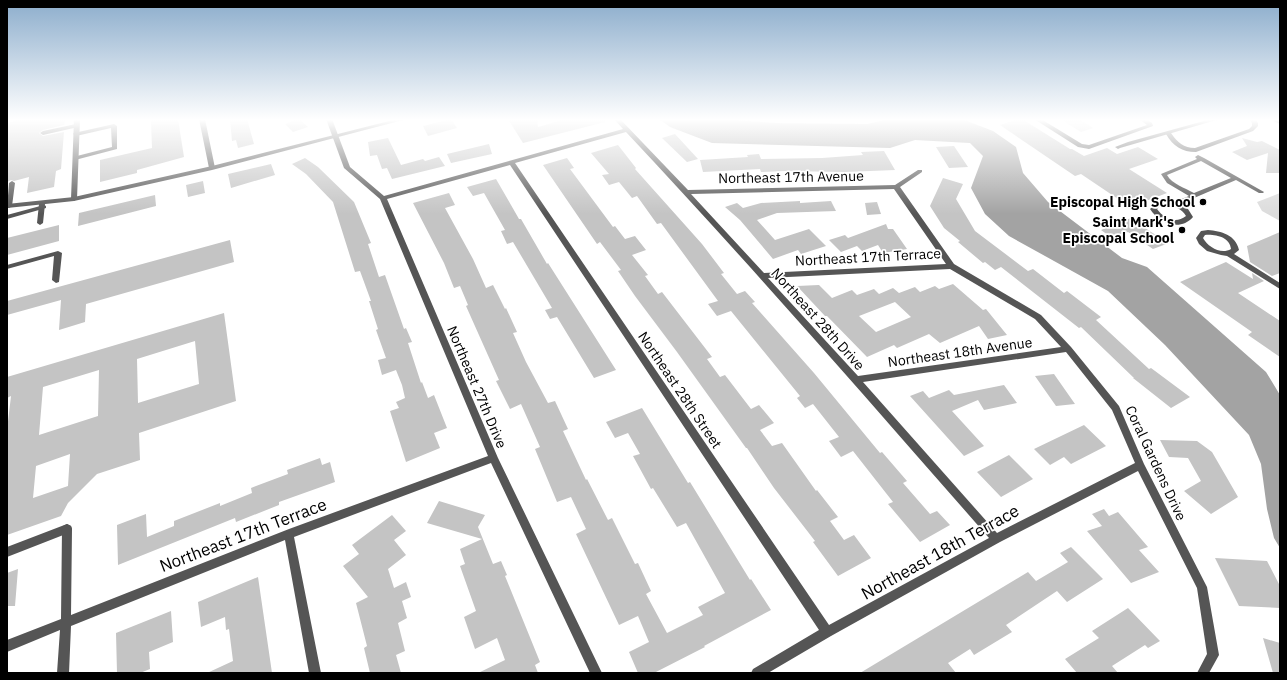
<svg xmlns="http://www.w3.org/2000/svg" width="1287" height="680" font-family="'IBM Plex Sans',sans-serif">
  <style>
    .green { fill: #dcdcdc }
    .water { fill: #a3a3a3 }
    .building { fill: #c4c4c4; fill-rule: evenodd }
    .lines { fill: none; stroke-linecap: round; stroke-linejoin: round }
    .primary-casing { stroke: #dbdbdb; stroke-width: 2 }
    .service { fill: #555; fill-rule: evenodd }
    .minor { fill: #555; fill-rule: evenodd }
    .tertiary { fill: #555; fill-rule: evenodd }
    .primary { fill: #000; fill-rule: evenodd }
    .poi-dot { fill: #000; stroke: #fff; stroke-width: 1.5 }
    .labels { text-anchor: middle; stroke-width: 3.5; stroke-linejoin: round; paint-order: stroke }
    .street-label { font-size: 14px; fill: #000; stroke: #fff }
    .poi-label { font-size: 14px; font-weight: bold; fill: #000; stroke: #fff; text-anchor: end }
    .near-street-label { font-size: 17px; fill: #000; stroke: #fff }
  </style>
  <rect width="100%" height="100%" fill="#fff"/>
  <!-- green -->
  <path class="green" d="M1060 119H1079L1093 128 1081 132Z
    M1280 193V221L1262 211 1257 202Z"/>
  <!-- water -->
  <path class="water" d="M659 119H721L777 123 867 124 888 119H962L993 131 1016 147 1023 173 1048 202 1122 258 1147 267 1266 372 1280 395V548L1274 538 1267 509 1261 464 1249 435 1165 345 1108 291 1009 236 985 214 971 188 983 156 970 143 915 140 890 148 712 143 670 127Z"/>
  <!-- building -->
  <path class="building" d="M25 119H65L64 125 43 130 39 133 43 136 64 132 61 169 56 171 54 187 27 193 29 177 14 181 11 180 7 182V123Z
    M161 119H178L184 157 137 170V173L100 182V160L152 148 151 121Z
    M230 119H247L254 144 238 148 236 140 232 141Z
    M299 119 308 127 293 132 285 124Z
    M451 119 457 128 428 136 423 126Z
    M508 119H537L538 127 566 119H604L605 122 523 143Z
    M1019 119H1022L1070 149H1072L1084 156 1107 148 1117 154 1138 147 1158 159 1129 169 1167 193 1130 207 1081 174 1075 176 1000 125Z
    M675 134 698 159 687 162 662 138Z
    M388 138 401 165 423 159 425 161 439 157 445 166 392 179 387 168 382 169 377 155 370 156 368 142Z
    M1242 138 1257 142 1262 141 1280 150V173H1266L1268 153 1247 160 1232 152 1247 146Z
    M489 144 492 154 451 163 447 154Z
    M618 145 636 168 635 169 702 244 724 273 721 274 737 294 745 291 755 302 752 303 814 373 880 453 882 452 907 481 903 483 930 514 937 511 950 525 920 542 888 504 893 502 853 451 841 457 829 441 839 437 813 404 805 408 797 398 800 396 731 311 717 316 708 304 718 301 661 223 657 224 637 196 632 198 619 182 609 185 602 175 609 174 591 153Z
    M954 146 968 167 949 168 936 147Z
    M884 151 895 170 845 172 785 171 761 172 760 169 703 172 700 160 748 157 747 155 759 154 761 159 822 158 863 155 861 152Z
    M305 158 318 167 354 202 371 243 368 244 379 277 385 275 404 329 406 328 412 342 408 343 421 383 422 382 428 398 434 395 447 428 434 433 440 448 406 462 390 411 399 408 396 402 405 398 402 385 396 370 382 375 378 360 386 358 376 330 378 329 369 301H371L360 271 355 272 333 202 306 174 292 164Z
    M567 158 574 168 570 169 613 227 615 226 625 239 635 236 646 250 632 255 648 275 645 276 658 294 662 292 712 357 707 359 720 377 725 375 751 409 759 405 774 423 760 430 772 446 782 443 816 491 817 490 838 517 830 521 844 540 854 535 871 558 838 576 813 542 815 541 774 488 747 448H746L677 352 635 296 618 271 621 270 600 242 597 244 543 165Z
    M271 164 275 175 231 188 228 174Z
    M943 178 963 184 956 199 975 231 1028 271 1033 269 1064 293 1067 291 1101 317 1096 320 1149 369 1151 368 1190 397 1171 408 1133 378H1134L1081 327 1079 328 1001 267 995 270 985 262 983 263 958 242 960 241 944 228 930 206Z
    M496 179 519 219H521L547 264 548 263 616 370 594 378 557 317 550 319 545 310 552 308 513 242 507 244 501 231 505 230 484 193 473 196 467 187Z
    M203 181 205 193 188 197 186 185Z
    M449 193 455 205 445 208 473 259 486 288 493 285 505 309 506 308 517 332 513 333 526 362 548 403 555 401 568 429 563 431 586 480 587 479 608 520 612 518 635 564 638 563 651 591 646 594 667 633 703 615 698 607 725 593 686 523 677 527 653 488 651 489 633 456 640 454 628 433 615 438 606 422 642 408 688 483 690 482 750 580 751 579 771 610 704 646 705 647 654 673H638L629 652 649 642 638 616 619 625 576 534 586 529 571 497 557 502 535 449 540 447 521 404 510 409 496 381 499 380 466 306 468 305 460 286 454 288 444 263 413 203Z
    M155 195 156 206 78 226 79 213Z
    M800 201V203L831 201 836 211 777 213 757 220 775 240 809 229 826 246 801 254 798 250 773 259 740 220 725 207 737 203 743 208 761 203Z
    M877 202 881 214 867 215 865 203Z
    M1131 218 1151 232 1169 243 1153 249 1128 232 1112 238 1101 230Z
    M886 224 888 229H893L907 249 883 253 878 245 862 251 857 246 841 252 829 240 845 235 848 238Z
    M59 225V241L7 255V238Z
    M1280 232V273L1272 276 1250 262 1247 246Z
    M230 240 234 262 86 304 85 322 59 330 61 300 7 315V301Z
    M1226 262 1253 279 1252 273 1264 281 1238 293 1280 321V357L1248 335 1252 332 1180 282Z
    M953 284 983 310 986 309 1007 335 988 339 979 326 940 343 929 334 897 348 894 345 867 357 827 316H825L797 286 819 285 832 298 852 290 857 295 874 289 879 294 893 288 899 293 915 287 920 292 935 286 939 289ZM895 302 911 317 876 332 859 316Z
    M224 313 236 401 139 433 140 460 97 474 68 503 61 516 7 535V430L11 396 7 398V377ZM195 341 199 384 138 403 137 359ZM99 370 98 416 39 435 43 387ZM70 454 68 486 33 498 36 466Z
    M1054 374 1075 404 1056 406 1035 376Z
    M1004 385 1017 403 984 410 978 400 952 411 984 446 964 456 910 396 923 391 929 398 949 390 954 395Z
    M1084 425 1106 446 1071 464 1064 457 1050 465 1034 449Z
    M1160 440 1197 441 1212 452 1238 497 1211 514 1184 491 1201 481 1188 458 1169 457Z
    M1009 455 1033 479 1001 497 977 472Z
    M320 458 322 465 330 462 335 482 279 502V505L236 522 235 518 118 565 117 525 146 514 147 537 174 526V521L220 503V506L252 493 251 488 288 474 287 470Z
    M439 501 485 515 478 527 493 564 501 561 507 575 505 576 540 662 535 665 538 673H478L505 660 497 638 475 649 464 617 476 611 460 566 465 564 460 549 482 539 427 523Z
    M1104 509 1109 516 1118 512 1148 547 1139 550 1159 572 1131 583 1087 531 1102 526 1092 514Z
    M392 515 406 531 394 540 406 555 388 569 394 588 406 582 411 597 402 601 407 618 398 623 405 651 396 655 401 673H370L364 648 367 646 356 603 368 597 343 566 359 554 352 545Z
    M1071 547 1103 579 1067 602 1057 591 1006 625 1012 632 974 655 970 649 948 663 956 673H860L1028 572 1036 581 1068 562 1060 553Z
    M1215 558 1267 561 1280 586V608L1239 606Z
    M18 569 15 606H7V573Z
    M258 577 272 673H207L233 661 229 629 226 630 225 617 201 627 198 602Z
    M1128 608 1160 641 1148 648 1145 645 1112 666 1118 673H1077L1065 659 1099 638 1092 631Z
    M171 611 173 642 149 652 150 669 140 673H117L116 633Z
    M1263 638 1280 643V673H1273Z"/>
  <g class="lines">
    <!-- primary casing -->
    <g class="primary-casing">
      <path id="primary" d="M1270 119H1280V124Z"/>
    </g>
    <!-- service -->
    <path class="service" d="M1034 119H1041L1082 144 1089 145 1147 125 1139 119H1146L1152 123 1153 126 1089 149 1078 147Z
      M1249 119H1255L1258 123V126L1253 131 1196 152C1182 152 1173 146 1166 134L1167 133H1171C1177 142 1184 148 1195 148L1249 129 1252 126V123Z
      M76 124 79 126 78 127 43 135 40 133 43 131Z
      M114 124 117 126V149L75 160 73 159V157L112 147 111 128 76 136 73 134 74 133Z
      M1198 155 1204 158 1264 192 1263 193H1259L1236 180 1180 204 1188 209 1193 217C1180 232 1159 223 1150 209L1156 204 1166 201 1174 202 1189 196 1167 183 1161 174 1197 159 1195 157ZM1201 161 1231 178 1194 193C1185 188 1172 184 1167 175ZM1166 205C1175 206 1182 209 1186 216 1176 224 1164 219 1157 209L1160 206Z
      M12 181 15 183 12 206 9 208H7L9 183Z
      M42 202 45 204 43 223 40 225 37 223 39 204Z
      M1208 230C1221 231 1236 235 1239 250L1234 254 1280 283V289L1227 256 1221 255 1207 251 1199 244 1196 238 1201 231ZM1205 235C1215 234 1230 237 1231 249 1221 255 1208 247 1203 238Z
      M58 251 62 253 59 282 56 283 52 280 54 256 7 269V265Z
      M67 524 71 526 72 529 71 532 7 557V547Z"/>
    <!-- minor -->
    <path class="minor" d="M74 119H80L77 199 74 201 71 199Z
      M199 119H205L215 168 214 169H210L209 168Z
      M326 119H332L350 167 384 196 623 129 614 119H620L688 190 895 185 918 170H922V172L900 187 954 264 1041 315 1071 347 1119 406 1144 464 1207 587 1219 655 1209 673H1197L1207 654 1197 588 1138 471 1000 542 831 636 768 673H751L753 669 819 630 510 165 387 199 498 458 602 673H590L491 463 294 537 321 673H309L285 540 71 626 69 673H57L60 630 7 652V640L61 619 62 529 63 526 67 524 71 526 72 529 71 615 289 529 488 456 380 199 344 168ZM626 132C750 264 869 401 989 538L829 625 515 163ZM894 189 946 264 764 273 691 194ZM950 269 1035 319 1061 347 858 376 768 278ZM1066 352 1112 410 1135 463 997 533 863 382Z
      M1211 119H1220L1120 148 1118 149 1115 147 1128 142Z"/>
    <!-- tertiary -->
    <path class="tertiary" d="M397 119H407L212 170 74 201 7 208V204L74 197 212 166Z
      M44 205 46 206V208L7 219V215Z"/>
    <!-- primary -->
    <use href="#primary" class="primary"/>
  </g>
  <!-- sky -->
  <linearGradient id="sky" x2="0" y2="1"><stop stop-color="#8cadcc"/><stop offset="0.56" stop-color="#fff"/><stop offset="1" stop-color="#fff" stop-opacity="0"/></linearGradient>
  <rect width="1287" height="214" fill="url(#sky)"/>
  <!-- markers -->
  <g class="poi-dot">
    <circle cx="1203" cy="202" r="4"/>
    <circle cx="1182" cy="230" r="4"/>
  </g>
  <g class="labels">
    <!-- street labels -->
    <g class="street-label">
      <text transform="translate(791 177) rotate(-1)" y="5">Northeast 17th Avenue</text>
      <text transform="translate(868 257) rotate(-3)" y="5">Northeast 17th Terrace</text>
      <text transform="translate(818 319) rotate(48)" y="5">Northeast 28th Drive</text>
      <text transform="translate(960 352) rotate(-8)" y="5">Northeast 18th Avenue</text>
      <text transform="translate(477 387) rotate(67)" y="5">Northeast 27th Drive</text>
      <text transform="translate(680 390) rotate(56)" y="5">Northeast 28th Street</text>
      <text transform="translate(1156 463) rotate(65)" y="5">Coral Gardens Drive</text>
    </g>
    <!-- poi labels -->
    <g class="poi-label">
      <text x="1195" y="207">Episcopal High School</text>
      <text x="1174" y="227">Saint Mark's<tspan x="1174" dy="16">Episcopal School</tspan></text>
    </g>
    <!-- near-street labels -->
    <g class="near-street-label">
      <text transform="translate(243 535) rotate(-21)" y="6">Northeast 17th Terrace</text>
      <text transform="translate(940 552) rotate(-29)" y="6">Northeast 18th Terrace</text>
    </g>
  </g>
  <!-- border -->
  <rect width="1287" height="680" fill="none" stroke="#000000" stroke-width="16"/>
</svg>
